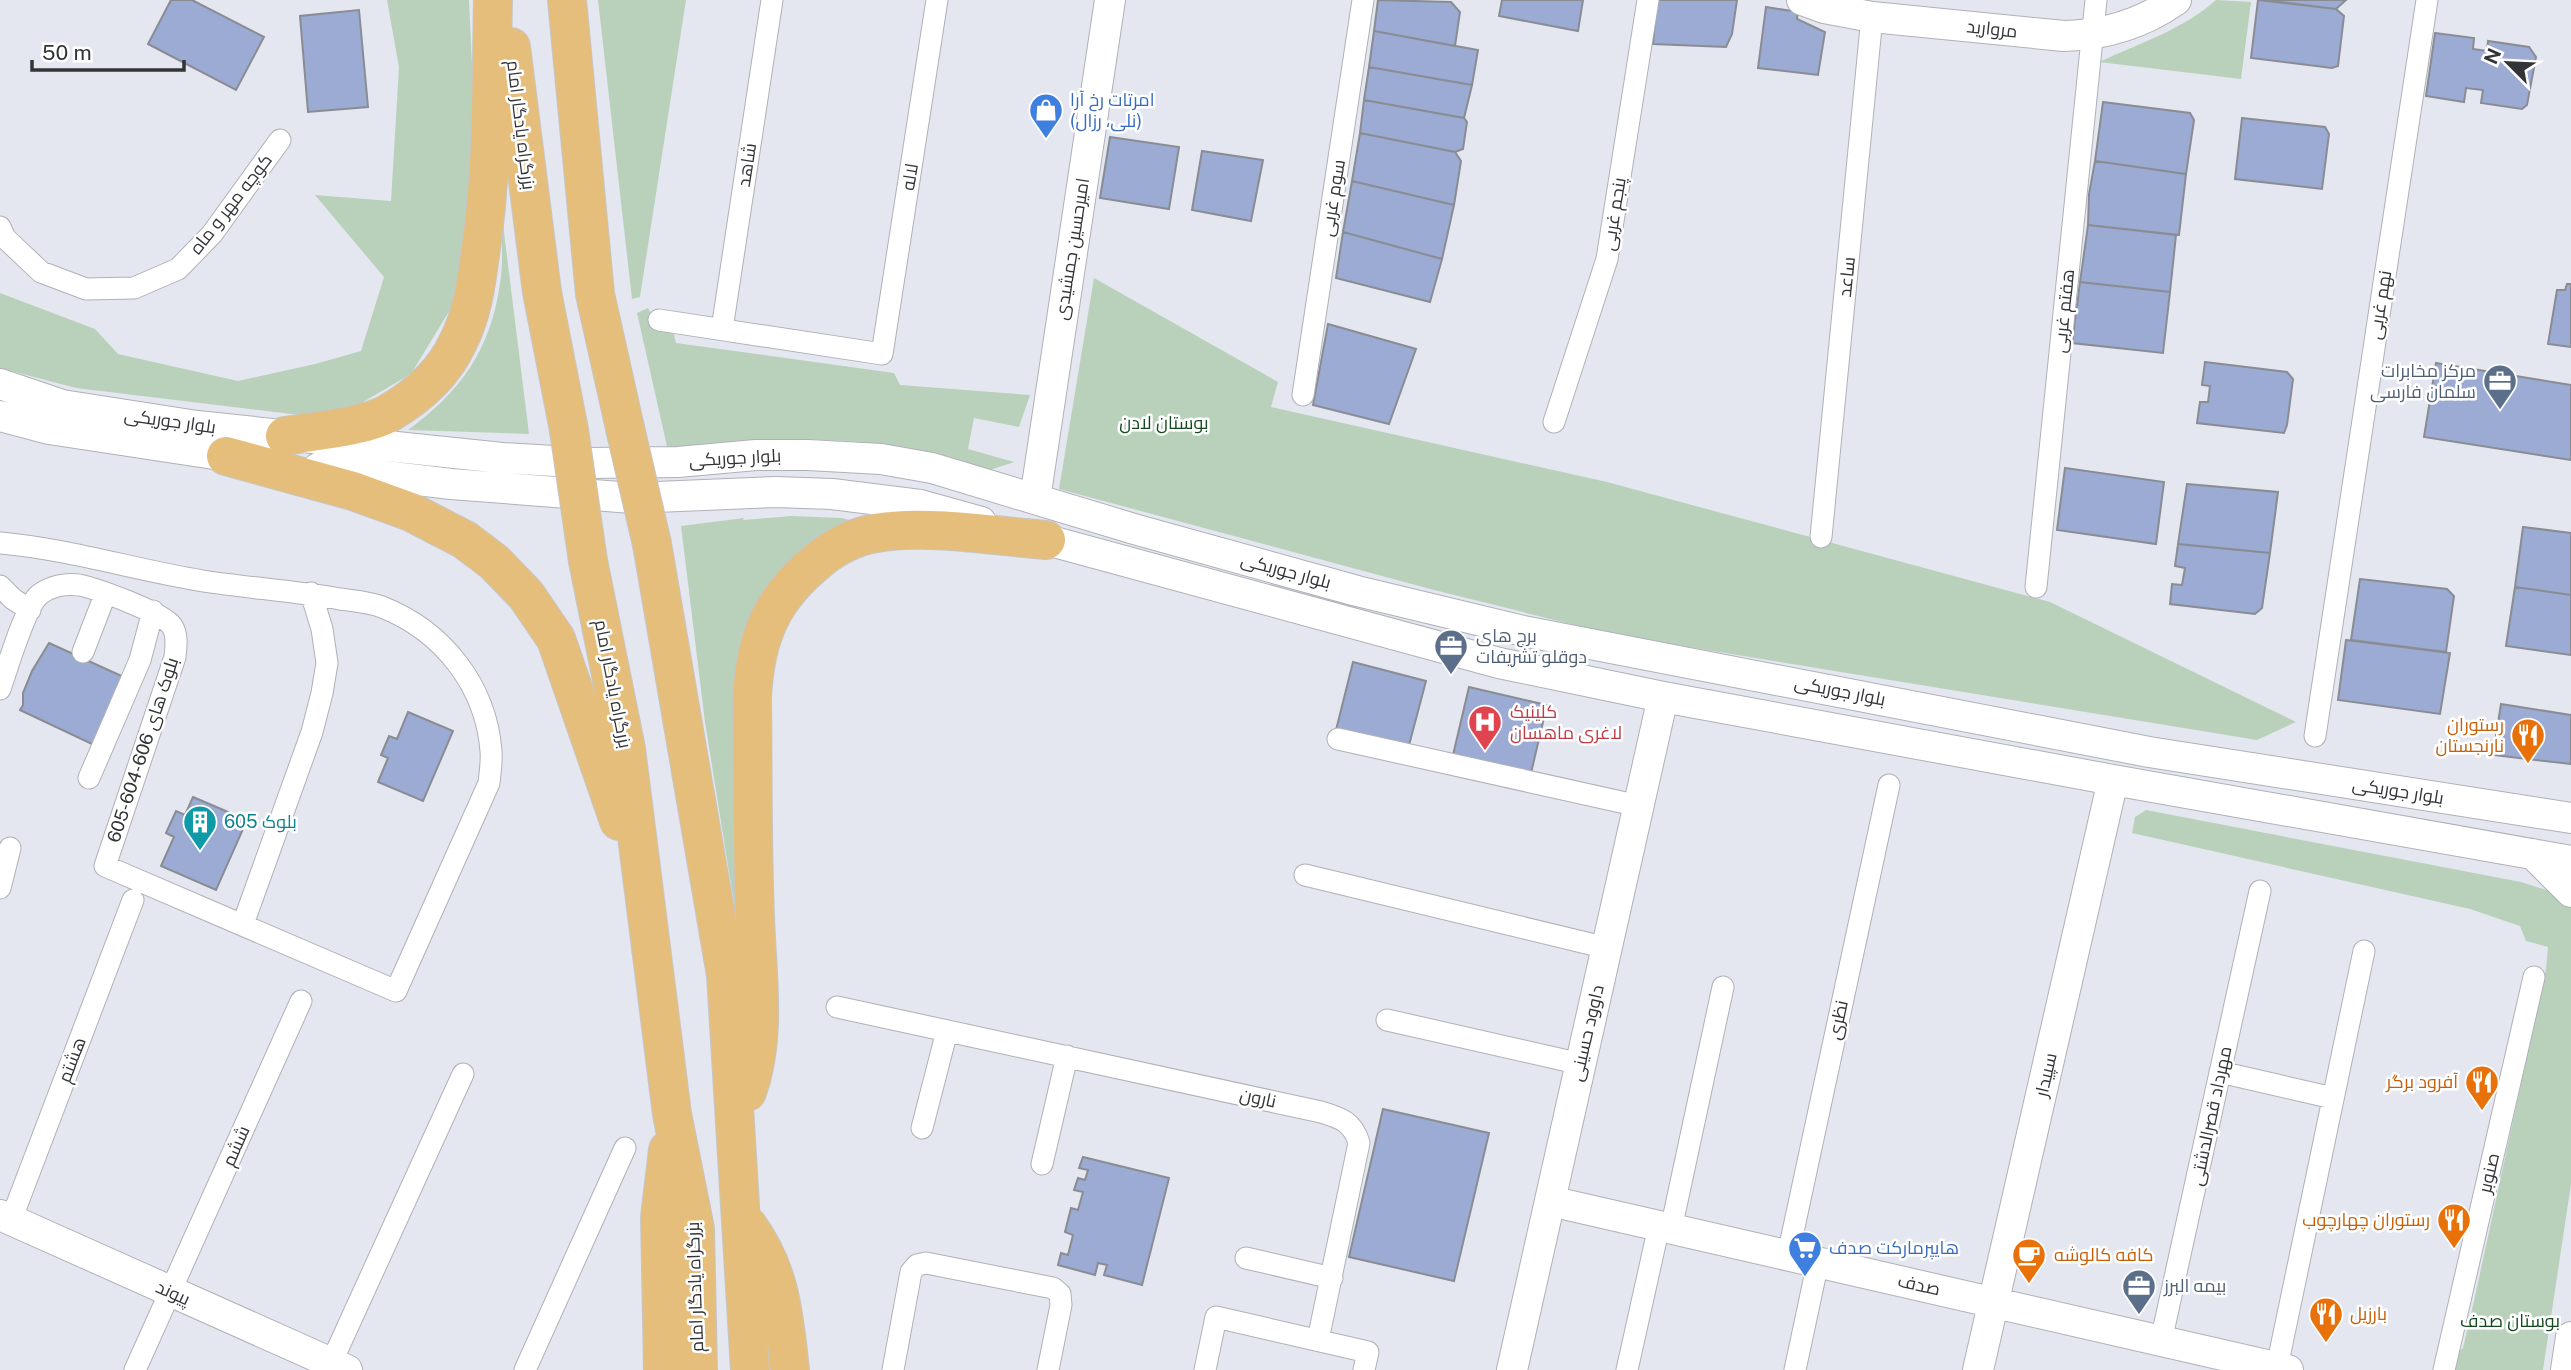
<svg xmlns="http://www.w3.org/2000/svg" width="2571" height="1370" font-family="'Public Sans',Cairo,sans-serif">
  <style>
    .green { fill: #b9d1bb }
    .building { fill: #9cabd3; stroke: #898c93; stroke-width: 2 }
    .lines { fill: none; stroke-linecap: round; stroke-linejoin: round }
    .street-casing { stroke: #afb1b9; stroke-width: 23 }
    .secondary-casing { stroke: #afb1b9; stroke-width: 32 }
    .highway-casing { stroke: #c6c6c7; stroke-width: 40 }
    .street { stroke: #fff; stroke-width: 21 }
    .secondary { stroke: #fff; stroke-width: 30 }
    .highway { stroke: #e6be7c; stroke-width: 38 }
    .highway-bridge-casing { stroke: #c6c6c7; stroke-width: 40; stroke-linecap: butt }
    .highway-bridge { stroke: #e6be7c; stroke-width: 38 }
    .labels { text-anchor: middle; stroke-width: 5; stroke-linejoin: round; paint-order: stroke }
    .street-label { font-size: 18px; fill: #333437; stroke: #fff }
    .shop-label { font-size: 18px; fill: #366cbe; stroke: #fff; text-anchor: start }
    .service-label { font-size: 18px; fill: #4e5e75; stroke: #fff; text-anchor: start }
    .park-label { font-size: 18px; fill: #14491e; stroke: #fff }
    .health-label { font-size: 18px; fill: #be3a42; stroke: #fff; text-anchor: start }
    .food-label { font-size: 18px; fill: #c56008; stroke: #fff; text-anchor: end }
    .culture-label { font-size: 18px; fill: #0d838f; stroke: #fff; text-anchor: start }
  </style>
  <rect width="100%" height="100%" fill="#e4e7f0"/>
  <!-- green -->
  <path class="green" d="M387 0H469L477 173 459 295 411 374 334 419 76 388 0 368V293L95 329 118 354 238 381 315 364 361 351 384 277 315 195 391 201 399 67Z
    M598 0H686L640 297 632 299Z
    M2216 0 2251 2 2241 79 2099 62C2138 44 2184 29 2216 0Z
    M501 208 529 434 408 430C461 391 490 351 500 284 504 259 501 232 501 208Z
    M1094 278 1278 382 1271 407 1607 482 2050 602 2296 722 2257 740 1615 635 1434 590 1059 489Z
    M648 308 657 325 672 327 676 343 894 373 900 385 1030 395 1019 427 974 418 968 449 1014 462 990 470 952 458 888 445 849 441 803 439 668 451 637 313Z
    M791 516 842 518 853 521 773 593 748 991 705 722 681 526 744 518 743 520Z
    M2146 810 2521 882 2559 894 2571 906V1184L2543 1370H2450L2453 1356 2463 1348 2474 1301 2546 969 2548 947 2526 941 2520 926 2470 909 2132 833 2135 817Z"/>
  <!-- building -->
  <path class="building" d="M171 0H192L264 37 236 90 148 44Z
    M1378 0 1451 2 1460 12 1455 46 1374 31Z
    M1502 0H1583L1578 31 1499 16Z
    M1657 0H1737L1732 34 1726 47 1653 44Z
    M2258 0 2336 9 2344 16 2338 66 2332 68 2251 58Z
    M2264 0H2346L2336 9Z
    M1766 7 1798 12 1797 19 1825 32 1818 75 1758 68Z
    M359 10 368 107 308 112 300 16Z
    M1374 31 1478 50 1472 85 1369 67Z
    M2435 33 2474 38 2473 49 2487 51 2488 41 2529 47 2536 57 2527 105 2522 109 2481 103 2483 90 2466 88 2464 102 2426 96Z
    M1369 67 1472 85 1464 118 1364 100Z
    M1364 100 1464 118 1467 122 1463 149 1455 152 1360 133Z
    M2103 102 2190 113 2194 120 2186 174 2095 161Z
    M2242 118 2325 127 2329 134 2322 189 2235 179Z
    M1360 133 1455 152 1461 161 1454 205 1352 181Z
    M1110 137 1179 147 1169 209 1100 198Z
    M1202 151 1263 160 1251 221 1192 210Z
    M2095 161 2186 174 2179 235 2088 225 2089 194Z
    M1352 181 1454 205 1442 259 1343 232Z
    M2088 225 2176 235 2170 292 2080 282Z
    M1343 232 1442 259 1430 302 1336 278Z
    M2080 282 2170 292 2163 353 2072 343Z
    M2567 284H2571V347L2548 344 2557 290H2565Z
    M1328 324 1416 349 1389 424 1313 405Z
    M2205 362 2287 372 2293 379 2287 425 2284 433 2197 423 2200 402H2208L2210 386 2202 385Z
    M2436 363 2571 385V460L2424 437Z
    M2065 468 2164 482 2156 544 2057 530Z
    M2187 484 2278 492 2270 553 2178 544Z
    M2523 527 2571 533V595L2515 587Z
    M2178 544 2270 553 2262 608 2255 614 2170 604 2172 584 2182 585 2185 568 2175 566Z
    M2360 579 2447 589 2454 596 2446 652 2351 640Z
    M2515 587 2571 595V655L2506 646Z
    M2346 640 2450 653 2440 714 2338 700Z
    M49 643 126 678 96 746 20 710 23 705V693L32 671Z
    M1353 662 1426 681 1408 749 1336 730Z
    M1469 687 1547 705 1531 773 1453 755Z
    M2501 704 2571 715V764L2493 755Z
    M408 712 453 731 423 801 378 782 388 758 381 755 389 736 397 739Z
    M193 797 247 820 216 890 161 866 174 837 166 833 176 811 185 815Z
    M1383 1109 1489 1133 1454 1281 1349 1257Z
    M1083 1157 1169 1178 1142 1285 1104 1275 1107 1265 1098 1263 1095 1275 1058 1265 1061 1253 1068 1255 1073 1235 1065 1232 1071 1208 1078 1210 1083 1192 1074 1190 1078 1178 1085 1180 1088 1170 1079 1168Z"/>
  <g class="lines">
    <!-- street casing -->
    <g class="street-casing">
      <path id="street" d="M0 227 5 238 41 272 86 289 134 288 178 269 212 234 280 140
        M659 320 882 354 937 0
        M722 329 772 0
        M1303 395 1363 0
        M1554 422 1607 259 1648 0
        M1821 537 1872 17
        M0 543C69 549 135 570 203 581 249 588 295 591 340 599 354 601 369 602 382 607 443 631 486 686 491 751 492 761 490 773 489 783L396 991 105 866 175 657C176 647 178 635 172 626 164 613 95 588 79 585 66 583 50 586 39 595 25 607 7 669 0 689
        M0 586 13 599 30 610
        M2036 587 2096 0
        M83 652 105 595
        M2315 736 2427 0
        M1338 739 1639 806
        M89 778 140 660 153 611
        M1305 875 1607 948
        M0 888 10 848
        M243 924 312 732 322 693 327 663 322 629 311 593
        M837 1007 1321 1112C1341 1118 1353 1122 1359 1143L1318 1340
        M1387 1020 1581 1064
        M2220 1072 2333 1098
        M922 1128 947 1031
        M1042 1164 1067 1056
        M11 1220 133 900
        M1671 1229 1723 987
        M1788 1255 1889 785
        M1246 1258 1332 1278
        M2161 1341 2260 891
        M2277 1367 2364 951
        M135 1370 301 1001
        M328 1370 463 1074
        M525 1370 625 1148
        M893 1370 911 1272 917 1265 926 1263 1053 1288 1060 1294 1061 1305 1048 1370
        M1205 1370 1216 1317 1368 1352 1364 1370
        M1627 1370 1659 1226
        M1795 1370 1818 1262
        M2444 1370 2534 977"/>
    </g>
    <!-- secondary casing -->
    <g class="secondary-casing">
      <path id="secondary" d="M1802 0 1824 8 1872 17 2064 36C2105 35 2142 24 2176 0
        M0 384 62 405 197 426 502 458 588 463 678 462 756 455H808L881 459 932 468 1134 529 1357 591 1523 631 2149 752 2571 818
        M0 416 49 429 247 459
        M318 468 451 484 632 498 776 492 832 494 920 505 981 522
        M1035 499 1110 0
        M1025 534 1499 663 1663 697 2113 780 2571 861
        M2533 854 2571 892
        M1550 1201 2288 1370
        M0 1215 347 1370
        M1512 1370 1663 697
        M1978 1370 2113 780
        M2566 1370 2571 1337"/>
    </g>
    <!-- highway casing -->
    <g class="highway-casing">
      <path id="highway" d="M567 0 595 294 625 428
        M511 47 542 292 569 430
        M285 436C313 431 365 427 389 413 418 396 444 373 458 342 472 315 476 285 480 255 493 171 491 85 493 0
        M226 456 353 491 411 512 465 540 494 562 526 595 556 639 619 821
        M652 544 726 975 750 1370
        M588 561 626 749 672 1114 695 1229 698 1370
        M747 1092C767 1037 757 975 755 917 752 844 753 771 752 698 755 638 771 598 819 560 834 547 856 536 876 533 924 524 995 536 1046 540
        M748 1226C781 1271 784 1317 790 1370
        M663 1370 660 1217 668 1150"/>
    </g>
    <!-- street -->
    <use href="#street" class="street"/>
    <!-- secondary -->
    <use href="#secondary" class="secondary"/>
    <!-- highway -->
    <use href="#highway" class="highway"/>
    <!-- highway-bridge casing -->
    <g class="highway-bridge-casing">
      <path id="highway-bridge" d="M625 428 652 544
        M569 430 588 561"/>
    </g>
    <!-- highway-bridge -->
    <use href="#highway-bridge" class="highway-bridge"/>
  </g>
  <!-- icons -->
  <defs>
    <g id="shop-pin" transform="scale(1.75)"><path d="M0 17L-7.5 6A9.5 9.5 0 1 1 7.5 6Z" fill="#3f7fe0" stroke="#fff"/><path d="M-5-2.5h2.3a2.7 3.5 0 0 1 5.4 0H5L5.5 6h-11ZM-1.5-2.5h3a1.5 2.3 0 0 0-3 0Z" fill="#fff"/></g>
    <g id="office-pin" transform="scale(1.75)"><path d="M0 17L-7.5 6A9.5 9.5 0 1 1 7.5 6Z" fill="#5c6f8a" stroke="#fff"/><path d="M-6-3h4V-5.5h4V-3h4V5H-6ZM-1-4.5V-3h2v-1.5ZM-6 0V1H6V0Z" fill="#fff"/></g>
    <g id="hospital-pin" transform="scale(1.75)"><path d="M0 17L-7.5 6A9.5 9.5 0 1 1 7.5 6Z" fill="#e0444e" stroke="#fff"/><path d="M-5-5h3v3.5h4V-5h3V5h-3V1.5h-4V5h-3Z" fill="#fff"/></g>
    <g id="restaurant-pin" transform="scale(1.75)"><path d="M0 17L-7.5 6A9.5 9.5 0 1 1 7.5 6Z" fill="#e8710a" stroke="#fff"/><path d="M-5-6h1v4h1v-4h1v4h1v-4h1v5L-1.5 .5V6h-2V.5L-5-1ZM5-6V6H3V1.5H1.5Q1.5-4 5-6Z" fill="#fff"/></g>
    <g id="building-pin" transform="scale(1.75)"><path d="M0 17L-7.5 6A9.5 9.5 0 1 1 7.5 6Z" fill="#0f9aa8" stroke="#fff"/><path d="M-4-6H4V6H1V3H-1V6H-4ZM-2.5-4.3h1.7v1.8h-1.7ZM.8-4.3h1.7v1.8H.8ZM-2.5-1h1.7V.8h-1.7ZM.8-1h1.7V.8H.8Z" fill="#fff"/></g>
    <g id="supermarket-pin" transform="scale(1.75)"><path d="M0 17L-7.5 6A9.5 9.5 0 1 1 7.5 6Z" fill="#3f7fe0" stroke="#fff"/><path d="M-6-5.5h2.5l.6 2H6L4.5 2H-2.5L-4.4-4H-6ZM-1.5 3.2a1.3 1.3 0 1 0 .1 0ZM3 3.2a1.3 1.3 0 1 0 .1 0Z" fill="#fff"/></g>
    <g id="cafe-pin" transform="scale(1.75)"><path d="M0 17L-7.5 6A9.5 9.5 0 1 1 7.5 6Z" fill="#e8710a" stroke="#fff"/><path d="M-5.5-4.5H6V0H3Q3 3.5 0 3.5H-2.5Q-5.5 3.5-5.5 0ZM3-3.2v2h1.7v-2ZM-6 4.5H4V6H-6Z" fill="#fff"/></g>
  </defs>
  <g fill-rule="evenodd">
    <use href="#shop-pin" x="1046" y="110"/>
    <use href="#office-pin" x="2500" y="381"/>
    <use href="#office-pin" x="1451" y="646"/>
    <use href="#hospital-pin" x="1485" y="722"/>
    <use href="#restaurant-pin" x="2528" y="735"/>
    <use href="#building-pin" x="200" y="822"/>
    <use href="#restaurant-pin" x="2482" y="1082"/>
    <use href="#restaurant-pin" x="2454" y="1220"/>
    <use href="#supermarket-pin" x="1805" y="1248"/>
    <use href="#cafe-pin" x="2029" y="1255"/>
    <use href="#office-pin" x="2139" y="1286"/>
    <use href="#restaurant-pin" x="2326" y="1314"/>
  </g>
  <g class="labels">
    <!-- street labels -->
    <g class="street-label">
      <text transform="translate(1992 29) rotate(6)" y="6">مروارید</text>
      <text transform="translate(521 125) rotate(83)" y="6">بزرگراه یادگار امام</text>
      <text transform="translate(747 165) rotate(-81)" y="6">شاهد</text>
      <text transform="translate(910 177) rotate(-81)" y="6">لاله</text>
      <text transform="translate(1333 198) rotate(-81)" y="6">سوم غربی</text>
      <text transform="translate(231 204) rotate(-52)" y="6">کوچه مهر و ماه</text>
      <text transform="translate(1614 214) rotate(-81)" y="6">پنجم غربی</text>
      <text transform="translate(1072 249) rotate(-81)" y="6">امیرحسین جمشیدی</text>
      <text transform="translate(1847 277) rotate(-84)" y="6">ساعد</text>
      <text transform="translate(2380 305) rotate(-81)" y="6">نهم غربی</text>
      <text transform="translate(2064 311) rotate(-84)" y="6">هفتم غربی</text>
      <text transform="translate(170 421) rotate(8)" y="6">بلوار جوریکی</text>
      <text transform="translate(735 458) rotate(-3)" y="6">بلوار جوریکی</text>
      <text transform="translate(1286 571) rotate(15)" y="6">بلوار جوریکی</text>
      <text transform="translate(613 684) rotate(79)" y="6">بزرگراه یادگار امام</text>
      <text transform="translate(1840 691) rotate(11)" y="6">بلوار جوریکی</text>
      <text transform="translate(143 750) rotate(-72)" y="6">بلوک های 606-604-605</text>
      <text transform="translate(2398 791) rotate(9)" y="6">بلوار جوریکی</text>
      <text transform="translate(1838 1020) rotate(-78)" y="6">نظری</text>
      <text transform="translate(1587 1033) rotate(-77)" y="6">داوود حسینی</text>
      <text transform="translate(72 1060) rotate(-69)" y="6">هشتم</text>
      <text transform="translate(2046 1075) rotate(-77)" y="6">سپیدار</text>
      <text transform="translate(1258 1098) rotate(12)" y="6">نارون</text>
      <text transform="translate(2211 1116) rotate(-78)" y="6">مهرداد قصرالدشتی</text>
      <text transform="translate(236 1146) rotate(-66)" y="6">ششم</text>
      <text transform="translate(2489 1173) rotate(-77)" y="6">صنوبر</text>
      <text transform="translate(1919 1285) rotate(13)" y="6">صدف</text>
      <text transform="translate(695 1287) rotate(-92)" y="6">بزرگراه یادگار امام</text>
      <text transform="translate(173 1293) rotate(24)" y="6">پیوند</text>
    </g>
    <!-- shop labels -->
    <g class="shop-label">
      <text x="1070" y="106">امرتات رخ آرا<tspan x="1070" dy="21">(نلی، رزال)</tspan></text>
      <text x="1829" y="1254">هایپرمارکت صدف</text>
    </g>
    <!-- service labels -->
    <g class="service-label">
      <text x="2476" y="377" text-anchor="end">مرکز مخابرات<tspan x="2476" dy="21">سلمان فارسی</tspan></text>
      <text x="1476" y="642">برج های<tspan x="1476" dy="21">دوقلو تشریفات</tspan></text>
      <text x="2164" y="1292">بیمه البرز</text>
    </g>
    <!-- park labels -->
    <g class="park-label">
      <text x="1164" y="429">بوستان لادن</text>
      <text x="2510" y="1327">بوستان صدف</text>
    </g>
    <!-- health labels -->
    <g class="health-label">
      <text x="1510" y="718">کلینیک<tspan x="1510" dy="21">لاغری ماهسان</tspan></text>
    </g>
    <!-- food labels -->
    <g class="food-label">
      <text x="2504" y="731">رستوران<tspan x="2504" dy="21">نارنجستان</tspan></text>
      <text x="2458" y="1088">آفرود برگر</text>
      <text x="2430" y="1226">رستوران چهارچوب</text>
      <text x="2054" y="1261" text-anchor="start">کافه کالوشه</text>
      <text x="2350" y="1320" text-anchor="start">بارزیل</text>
    </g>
    <!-- culture labels -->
    <g class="culture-label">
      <text x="224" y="828">بلوک 605</text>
    </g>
  </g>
  <!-- north arrow -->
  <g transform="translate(2508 63) rotate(294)" stroke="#ffffff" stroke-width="5" paint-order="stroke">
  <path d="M0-5L12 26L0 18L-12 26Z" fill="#333437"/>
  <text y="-10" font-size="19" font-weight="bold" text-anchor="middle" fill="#333437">N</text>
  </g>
  <!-- scale -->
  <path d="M32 60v10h152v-10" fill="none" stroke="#333437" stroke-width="3.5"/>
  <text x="42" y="60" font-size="21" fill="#333437" stroke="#ffffff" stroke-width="5" paint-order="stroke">50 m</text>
</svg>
